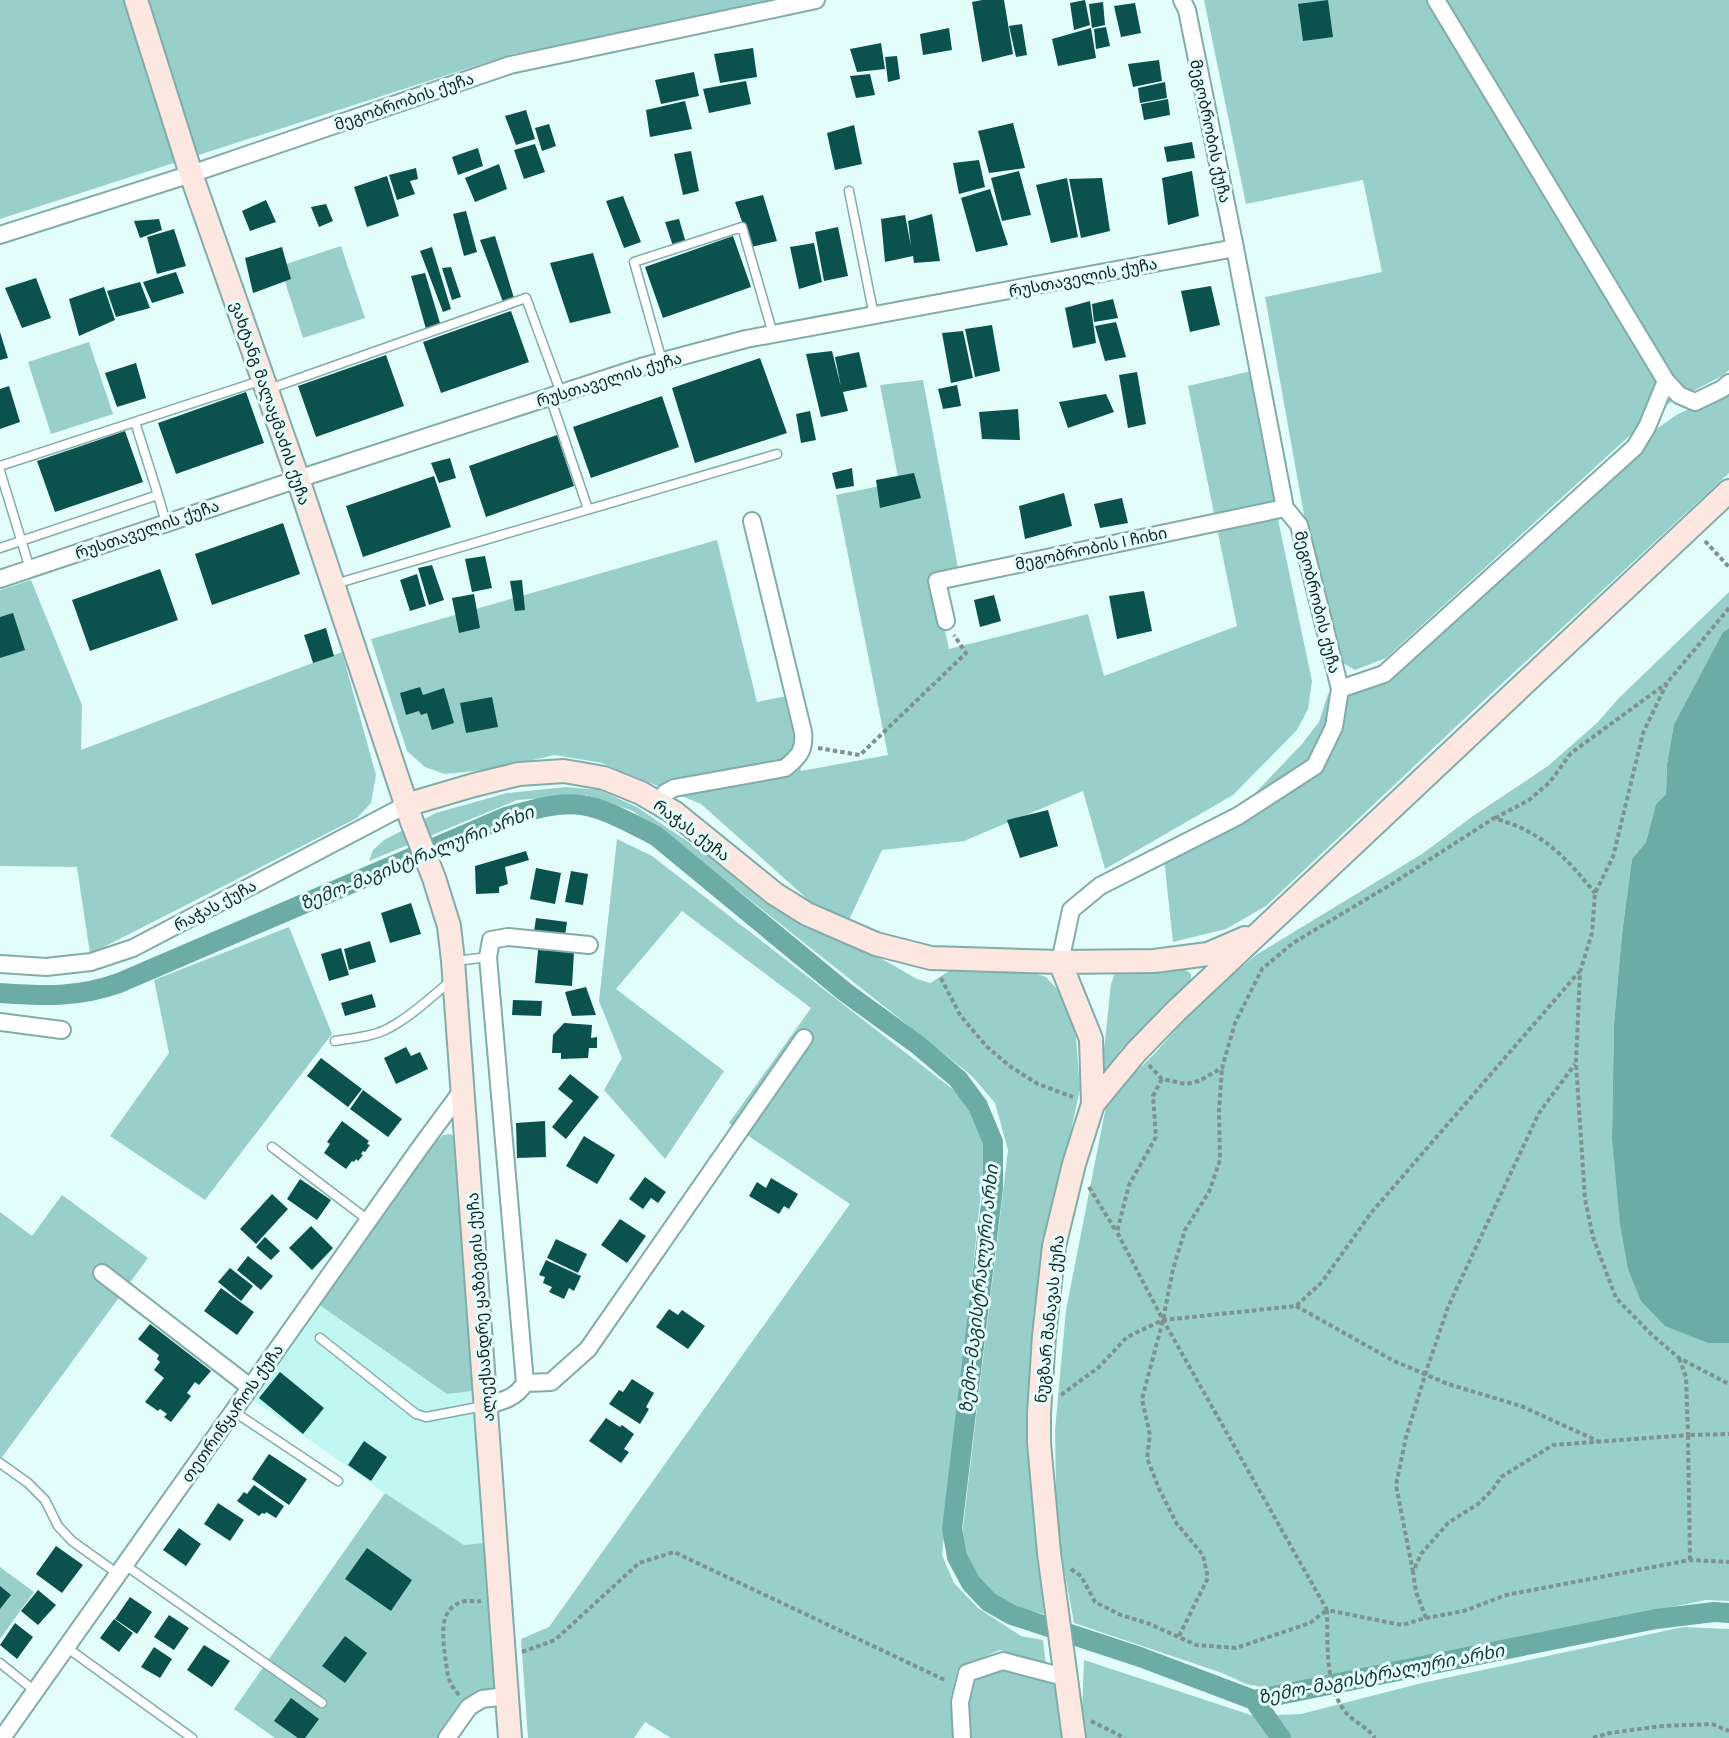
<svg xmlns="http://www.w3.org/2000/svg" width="1729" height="1738" font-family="'Nunito Sans','Noto Sans Georgian',sans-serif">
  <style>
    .built { fill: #c0f7f2 }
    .green { fill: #99cfcb }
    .water { fill: #6daba7 }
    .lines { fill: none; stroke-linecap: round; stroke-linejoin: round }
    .canal { stroke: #6daba7; stroke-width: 20 }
    .building { fill: #0b514e }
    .lane-casing { stroke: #82aca9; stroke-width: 11 }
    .street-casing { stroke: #82aca9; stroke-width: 20 }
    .secondary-casing { stroke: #82aca9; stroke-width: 26 }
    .path { stroke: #7d9291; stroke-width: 4; stroke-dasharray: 4.5 3; stroke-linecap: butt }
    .lane { stroke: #fff; stroke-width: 8 }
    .street { stroke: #fff; stroke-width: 16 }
    .secondary { stroke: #fde7e1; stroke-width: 22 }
    .labels { text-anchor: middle; stroke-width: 6; stroke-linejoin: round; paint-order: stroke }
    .street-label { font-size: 16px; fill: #112120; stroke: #e3fdfb }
    .water-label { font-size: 18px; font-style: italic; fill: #153533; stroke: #e3fdfb }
  </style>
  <rect width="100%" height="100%" fill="#e3fdfb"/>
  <!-- built -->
  <path class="built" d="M318 1304 447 1394 474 1391 484 1543 464 1545 385 1493 253 1400Z"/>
  <!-- green -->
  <path class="green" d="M0 0H777L658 27 512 54 0 219Z
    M1204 0H1729V370L1722 376 1660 408 1386 658 1355 670 1329 655 1265 297 1382 272 1363 180 1246 204Z
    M341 246 365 318 303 338 280 266Z
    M89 342 113 414 51 434 28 362Z
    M1251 371 1279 524 1312 681 1308 709 1297 730 1233 795 1105 869 1083 791 964 841 882 850 847 924 813 904 701 804 602 763 555 755 493 769 445 774 425 767 407 751 371 639 717 540 757 702 786 696 801 771 888 755 836 495 899 482 880 385 923 380 961 584 935 586 949 649 1088 614 1104 676 1237 626 1188 386Z
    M1729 390V473L1480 704 1266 906 1226 929 1173 942 1163 850 1238 811 1302 744 1319 722 1328 694 1359 690 1652 432 1678 414 1725 393Z
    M31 580 82 705 81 750 342 652 376 775 371 803 357 818 90 954 77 867 0 866V590Z
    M1729 592V628L1723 632 1674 724 1667 764 1666 794 1656 804 1646 842 1632 859 1622 934 1614 1022 1612 1138 1687 1334 1708 1343H1729V1601L1706 1600 1272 1689 1246 1684 1222 1673 1074 1623 1060 1547 1056 1495 1055 1430 1066 1310 1107 1101 1156 1052 1203 999 1256 955 1422 854 1473 816 1548 766 1597 723 1619 698Z
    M566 787 599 790 637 807 706 854 802 926 882 959 917 979 930 983 954 968 1025 970 1046 977 1057 989 1068 1007 1075 1025 1080 1089 1042 1265 1027 1445 1044 1614C1032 1611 1018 1609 1007 1604 977 1590 966 1565 962 1535L1008 1150 995 1103 972 1076 740 892 633 811 587 795 517 800 369 861 373 850 384 840 436 813 507 793Z
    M617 839 652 856 964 1098 983 1136 985 1155 942 1555 954 1583 978 1608 1021 1636 1043 1640 1046 1665 1000 1650 958 1668 951 1697 954 1738H671L645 1722 634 1738H528L521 1639 549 1627 850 1204 729 1123 811 1008 682 911 616 989 724 1071 665 1159 604 1090 622 1058 599 1001Z
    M289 927 332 1034 205 1200 110 1136 169 1053 154 980Z
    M1124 969H1185L1191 974V981L1120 1050 1109 1072 1104 1071 1103 1059 1111 984 1115 973Z
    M450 1134 457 1138 474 1391 447 1394 318 1304 433 1145 443 1135Z
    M62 1195 148 1258 0 1460V1212L32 1236Z
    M385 1493 464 1545 484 1543 496 1688 461 1704 437 1738H275L234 1709Z
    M0 1567 34 1592 0 1639Z
    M1683 1627 1729 1629V1738H1081L1084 1660 1254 1716 1301 1714 1422 1683Z
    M1003 1667 1053 1680 1063 1738H968L965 1707 969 1678Z"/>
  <!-- water -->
  <path class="water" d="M1729 628V1343H1708L1665 1326 1641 1301 1628 1269 1620 1224 1612 1138 1614 1023 1622 934 1632 859 1646 842 1656 804 1666 794 1667 764 1674 724 1723 632Z"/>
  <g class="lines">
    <!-- canal -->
    <path class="canal" d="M0 993C44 996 77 998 119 983L506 817C531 810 555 802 581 805 603 807 636 826 656 836L845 992 918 1045 958 1079 978 1106 993 1142V1188L952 1529 957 1557 971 1583 989 1602 1012 1615 1140 1657 1254 1700 1656 1619 1714 1612 1729 1613
      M1254 1700 1281 1738"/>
  </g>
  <!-- building -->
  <path class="building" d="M982 0H1004L1013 54 982 62 972 2Z
    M1085 0 1090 25 1074 30 1070 3Z
    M1328 0 1333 37 1303 41 1298 4Z
    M1103 2 1105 25 1092 28 1089 4Z
    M1135 3 1141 33 1121 37 1114 6Z
    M1022 24 1027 55 1016 57 1009 26Z
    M1106 27 1110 46 1096 49 1094 29Z
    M949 28 952 50 923 55 920 34Z
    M1091 28 1096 58 1058 66 1052 39Z
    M881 43 885 69 857 72 850 49Z
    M753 48 757 77 720 83 714 54Z
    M897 56 900 79 888 82 885 57Z
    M1159 60 1162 81 1133 87 1128 64Z
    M694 72 699 96 661 104 655 80Z
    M870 74 875 95 856 98 850 76Z
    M746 81 751 104 709 113 703 89Z
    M1165 82 1167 98 1140 103 1138 88Z
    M1168 99 1170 115 1144 120 1141 104Z
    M685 101 692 129 650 137 646 110Z
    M526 110 535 139 516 145 505 116Z
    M1013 123 1025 168 989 173 978 131Z
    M549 124 556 146 542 151 535 128Z
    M854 125 862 164 835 170 827 133Z
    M1192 142 1195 158 1167 162 1164 147Z
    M535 144 545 172 524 179 514 150Z
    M478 148 483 166 458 175 452 157Z
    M691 151 699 191 683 195 674 154Z
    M979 160 985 187 959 194 953 163Z
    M499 164 507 189 475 202 465 178Z
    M416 168 418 179 410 181 415 194 397 200 389 175Z
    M1019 171 1031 215 1002 221 991 178Z
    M1192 171 1199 216 1168 225 1162 178Z
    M387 176 399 216 367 227 354 187Z
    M1067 178 1078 237 1051 243 1036 185Z
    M1102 178 1110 231 1081 238 1069 179Z
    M990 189 1008 245 976 252 961 198Z
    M763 195 777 241 751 247 735 202Z
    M623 196 641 242 624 248 606 201Z
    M266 200 276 222 250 231 242 211Z
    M326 204 333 221 319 227 311 207Z
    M466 211 477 252 464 256 453 214Z
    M932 214 940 261 914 263 913 256 885 262 881 219 905 215 911 246 908 221Z
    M159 219 162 230 140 238 134 221Z
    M679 219 686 243 673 246 665 222Z
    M838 227 848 276 824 281 815 232Z
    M174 229 186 266 157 274 147 237Z
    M495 236 514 298 503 302 480 240Z
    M733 236 751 287 663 318 645 267Z
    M814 243 822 282 799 289 790 247Z
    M282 247 291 279 253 293 245 258Z
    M432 247 451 309 443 312 420 251Z
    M593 253 611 313 570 323 550 263Z
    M451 267 461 297 452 300 442 268Z
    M176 272 184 293 152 303 143 282Z
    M425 273 440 323 426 329 411 276Z
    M36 278 51 318 22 328 5 288Z
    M140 282 150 308 116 317 107 291Z
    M1211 286 1220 325 1190 332 1181 291Z
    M104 287 115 320 79 336 69 299Z
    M1113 299 1118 318 1094 322 1092 304Z
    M1090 301 1096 343 1073 348 1065 308Z
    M511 311 529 362 441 393 423 342Z
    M1116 322 1126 357 1105 361 1095 326Z
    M992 325 1000 371 975 377 965 329Z
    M963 331 973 378 951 383 942 333Z
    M0 332 8 358 0 360Z
    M832 351 841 387 835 357 859 352 867 387 843 392 848 411 821 417 806 354Z
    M386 355 404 406 316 437 298 386Z
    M760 358 787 433 695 463 672 388Z
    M136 363 146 398 117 407 105 373Z
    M1137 372 1146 424 1128 428 1119 375Z
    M957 385 961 406 943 409 938 389Z
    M9 386 20 422 0 429V389Z
    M246 392 264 443 176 474 158 423Z
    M1106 394 1114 412 1068 428 1059 402Z
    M662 396 679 447 591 478 573 427Z
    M1018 409 1020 440 982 439 979 412Z
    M810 411 816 440 801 443 796 414Z
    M125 431 143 482 55 512 37 461Z
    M557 435 574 486 486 517 469 466Z
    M450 458 456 478 439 483 431 463Z
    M852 468 854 486 836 489 832 473Z
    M914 473 921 498 880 508 876 480Z
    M434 476 451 527 363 557 346 506Z
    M1064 493 1072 526 1025 539 1019 506Z
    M1122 498 1128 523 1100 528 1094 504Z
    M283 523 300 574 212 605 195 554Z
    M485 556 492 588 472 592 465 559Z
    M432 565 444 600 429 605 418 568Z
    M160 569 178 620 90 651 72 600Z
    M417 574 426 606 410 611 400 580Z
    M522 580 525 610 515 611 510 581Z
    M1144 591 1152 631 1117 639 1109 596Z
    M474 594 480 628 459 633 452 598Z
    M994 595 1001 621 980 627 974 600Z
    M13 613 25 650 0 658V617Z
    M326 628 334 656 313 663 304 635Z
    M420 687 423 695 444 688 454 723 432 730 427 713 421 715 419 711 406 715 400 693Z
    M492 697 498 727 466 733 460 703Z
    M1048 810 1058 846 1020 858 1007 820Z
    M526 851 529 860 505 867 508 884 499 887V893L476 894 475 866Z
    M536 868 561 873 555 904 530 899Z
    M571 871 588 874 583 905 565 902Z
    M411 903 421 934 390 943 381 913Z
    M536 918 567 922 565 936 534 932Z
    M370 941 376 962 349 970 344 949Z
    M341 948 349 975 329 981 321 954Z
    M538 950 574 952 572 986 535 983Z
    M586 987 596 1015 572 1016 565 992Z
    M372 994 376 1007 345 1016 341 1003Z
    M513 1000 542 1001 541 1016 512 1015Z
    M564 1023 592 1025 591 1038 597 1037V1048H589L588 1058 561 1059V1053H552L553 1035Z
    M406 1047 411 1056 420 1052 428 1069 396 1084 384 1058Z
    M321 1058 362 1089 348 1107 307 1076Z
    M570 1074 599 1097 566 1139 552 1127 573 1101 558 1089Z
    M363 1090 402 1119 388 1137 350 1109Z
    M342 1121 369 1141 367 1144 370 1145 365 1152 363 1151 361 1154 363 1155 358 1161 356 1159 354 1162 352 1161 346 1169 324 1153 330 1144 327 1142Z
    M545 1121 546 1157 517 1158 516 1123Z
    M584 1136 615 1155 597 1184 566 1166Z
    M645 1177 666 1192 658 1203 651 1198 643 1209 629 1199Z
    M771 1178 798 1194 789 1209 784 1206 779 1214 749 1196 757 1182 766 1188Z
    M300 1179 331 1200 317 1220 287 1199Z
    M272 1194 288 1209 256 1244 240 1229Z
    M620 1219 646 1236 627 1263 601 1245Z
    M311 1226 333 1248 312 1270 289 1248Z
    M265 1237 280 1251 271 1260 256 1247Z
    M556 1239 587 1254 578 1273 547 1258Z
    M248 1256 273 1276 261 1290 237 1270Z
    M546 1260 581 1276 574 1291 569 1288 564 1299 549 1292 552 1287 543 1283 545 1277 539 1275Z
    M230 1268 253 1286 241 1301 218 1282Z
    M221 1288 254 1312 237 1335 204 1311Z
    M669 1309 678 1315 682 1310 705 1326 688 1349 656 1327Z
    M150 1324 211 1371 199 1385 195 1382 187 1393 191 1396 171 1422 164 1417 167 1414 160 1409 158 1411 145 1402 164 1378 154 1370 160 1362 157 1359 159 1355 138 1339Z
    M280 1372 324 1408 303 1434 259 1398Z
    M632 1379 654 1393 646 1407 649 1409 640 1424 609 1404 619 1390 623 1392Z
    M606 1418 620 1427 622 1425 634 1434 624 1449 629 1452 621 1463 589 1441Z
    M364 1441 387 1457 371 1481 348 1465Z
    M269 1454 307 1479 289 1505 252 1479Z
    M254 1485 284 1506 276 1518 266 1512 265 1514 262 1513 259 1516 237 1501 244 1492 247 1494Z
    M218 1503 244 1520 230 1541 204 1524Z
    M179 1528 201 1544 186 1566 163 1550Z
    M56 1546 83 1565 62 1593 36 1574Z
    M367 1548 412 1580 391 1611 345 1579Z
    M0 1586 11 1595 0 1609Z
    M38 1590 56 1605 38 1625 21 1611Z
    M130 1597 152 1612 137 1634 115 1619Z
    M169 1615 189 1628 174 1650 154 1637Z
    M114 1619 133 1633 119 1652 100 1638Z
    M15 1623 33 1637 17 1659 0 1645Z
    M345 1636 367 1653 345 1683 322 1666Z
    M204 1645 230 1661 212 1687 187 1670Z
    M154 1647 172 1659 160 1678 141 1667Z
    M291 1698 319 1719 305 1738H298L274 1721Z"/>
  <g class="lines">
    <!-- lane casing -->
    <g class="lane-casing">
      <path id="lane" d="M849 191 874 316
        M662 361 634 262 742 227 773 334
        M269 389 526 298 561 393
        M550 397 588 509
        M0 466 263 380
        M0 471 30 569
        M158 495 166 523
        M0 548 158 495 135 422
        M335 584 777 454
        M456 961 488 957
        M335 1041C352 1038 373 1037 389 1028 412 1016 432 996 452 980
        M272 1147 368 1220
        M320 1338 416 1414 426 1417 484 1406
        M233 1411 338 1481
        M0 1463 28 1483 45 1500 58 1526 72 1541 118 1574
        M125 1565 322 1703
        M66 1647 192 1738
        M0 1663 35 1691"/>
    </g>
    <!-- street casing -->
    <g class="street-casing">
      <path id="street" d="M1436 0 1666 381
        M0 235 191 174 510 65 816 0
        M0 579 298 479 641 367 746 339 1235 248
        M946 621 937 581 1285 508
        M1340 689 1384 674 1635 447 1647 427 1666 381 1679 395 1695 402 1722 389 1729 383
        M660 804 665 793 674 788 785 768C799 757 805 750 803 732L752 521
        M1060 962 1071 910 1100 886 1238 816 1315 766 1334 727 1340 689 1299 525 1285 508 1235 248 1187 10 1182 0
        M0 964 46 967 91 962 133 948 406 805
        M0 1022 62 1030
        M102 1273 250 1387
        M525 1383 551 1382 588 1349 804 1038
        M487 1405C503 1401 516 1398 525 1383L488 957 491 940 508 937 589 945
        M2 1738 419 1149 464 1088
        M447 1738 469 1707 482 1699 507 1696
        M962 1738 960 1702 967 1673 1003 1661 1064 1677"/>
    </g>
    <!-- secondary casing -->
    <g class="secondary-casing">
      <path id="secondary" d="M136 0 191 174 298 479 412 822 434 878 449 926 453 961 510 1738
        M406 805 474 785 519 774 564 771 604 778 641 793 675 813 775 894 807 914 876 944 931 958 1060 962 1154 961 1208 954 1245 938
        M1060 962 1091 1039 1093 1104
        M1074 1738 1049 1553 1039 1443V1413L1044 1336 1054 1246 1074 1164 1093 1104 1136 1052 1176 1011 1729 491"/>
    </g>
    <!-- path -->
    <path class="path" d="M1705 541 1729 567
      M1729 608 1667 683 1643 733 1613 857 1595 893 1592 933 1580 972 1576 1063 1585 1199 1593 1237 1616 1298 1651 1334 1679 1358 1729 1384
      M818 748 860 755 966 653 954 635
      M1495 818 1529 800 1550 782 1571 753 1667 683
      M941 978 960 1015 987 1047 1011 1067 1038 1084 1073 1097
      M1149 1065 1162 1079 1186 1084 1199 1081 1222 1068 1235 1023 1262 969 1293 943 1390 885 1494 818C1506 822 1519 826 1529 832 1556 846 1576 870 1595 893
      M1162 1079 1153 1096 1156 1137 1129 1185 1117 1232 1163 1320 1327 1610 1402 1625 1426 1618 1464 1611 1506 1595 1690 1560 1729 1562
      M1089 1187 1116 1231
      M1296 1306 1394 1361 1448 1384 1521 1406 1598 1441
      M1061 1395 1099 1367 1127 1337 1163 1320 1296 1306 1322 1282 1371 1213 1579 972
      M1690 1560 1688 1435 1729 1434
      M1071 1569 1081 1576 1095 1602 1121 1615 1150 1624 1196 1645 1236 1648 1310 1623 1327 1610
      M1413 1572 1396 1485 1406 1437 1425 1375 1448 1307 1539 1113 1575 1064
      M1327 1610C1328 1644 1324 1687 1347 1714 1356 1723 1367 1727 1375 1738
      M1426 1618 1416 1592 1413 1572 1421 1554 1448 1523 1478 1504 1493 1489 1501 1477 1553 1445 1688 1435 1686 1377 1679 1358
      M1179 1636 1208 1578 1203 1555 1177 1524 1160 1491 1147 1458 1150 1435 1142 1399 1163 1320 1173 1269 1185 1230 1209 1192 1220 1160 1219 1111 1222 1068
      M522 1652 555 1640 639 1563 674 1552 947 1681
      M459 1695C446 1680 448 1674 445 1656 443 1637 438 1609 462 1602 467 1600 475 1602 481 1601
      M1091 1721 1125 1738
      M1593 1738 1610 1733 1662 1726 1712 1724 1729 1731"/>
    <!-- lane -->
    <use href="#lane" class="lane"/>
    <!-- street -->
    <use href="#street" class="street"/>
    <!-- secondary -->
    <use href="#secondary" class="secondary"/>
  </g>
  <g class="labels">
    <!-- street labels -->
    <g class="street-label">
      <text transform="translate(404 101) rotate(-19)" y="6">მეგობრობის ქუჩა</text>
      <text transform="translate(1211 131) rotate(78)" y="6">მეგობრობის ქუჩა</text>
      <text transform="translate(1083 277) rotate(-11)" y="6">რუსთაველის ქუჩა</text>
      <text transform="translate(609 379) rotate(-17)" y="6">რუსთაველის ქუჩა</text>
      <text transform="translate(271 403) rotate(71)" y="6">ვახტანგ მალაყმაძის ქუჩა</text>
      <text transform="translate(147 529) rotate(-19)" y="6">რუსთაველის ქუჩა</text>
      <text transform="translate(1091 548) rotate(-12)" y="6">მეგობრობის I ჩიხი</text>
      <text transform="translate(1318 602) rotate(76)" y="6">მეგობრობის ქუჩა</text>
      <text transform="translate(692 830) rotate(37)" y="6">რაჭას ქუჩა</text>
      <text transform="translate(215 905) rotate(-28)" y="6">რაჭას ქუჩა</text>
      <text transform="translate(480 1307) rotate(-94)" y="6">ალექსანდრე ყაზბეგის ქუჩა</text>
      <text transform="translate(1049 1319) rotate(-84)" y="6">ნუგზარ შანავას ქუჩა</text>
      <text transform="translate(232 1413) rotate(-55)" y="6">თეთრიწყაროს ქუჩა</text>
    </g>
    <!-- water labels -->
    <g class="water-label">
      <text transform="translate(417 858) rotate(-22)" y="6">ზემო-მაგისტრალური არხი</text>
      <text transform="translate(979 1289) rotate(-84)" y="6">ზემო-მაგისტრალური არხი</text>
      <text transform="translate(1381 1674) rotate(-11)" y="6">ზემო-მაგისტრალური არხი</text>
    </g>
  </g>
</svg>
